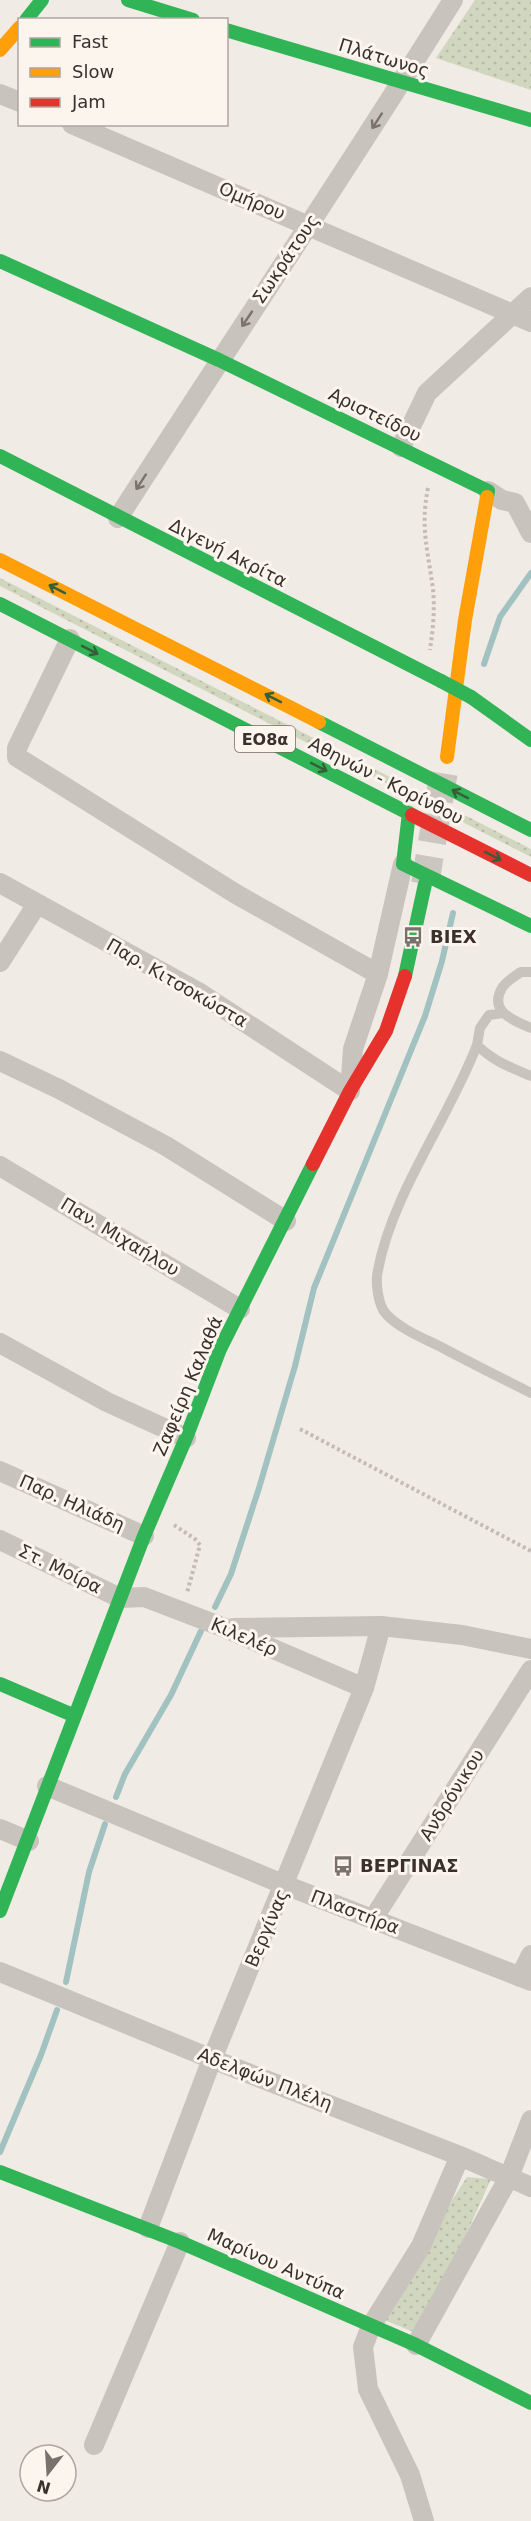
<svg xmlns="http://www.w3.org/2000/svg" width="531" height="2521" font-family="'DejaVu Sans',sans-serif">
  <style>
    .grass { fill: url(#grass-dots) }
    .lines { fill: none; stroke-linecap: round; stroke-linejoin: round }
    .stream { stroke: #a1c2c1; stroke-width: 6 }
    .secondary-tunnel { stroke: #ccc6c0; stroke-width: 28; stroke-dasharray: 28 14; stroke-linecap: butt }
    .path { stroke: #c2bbb6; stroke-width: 4; stroke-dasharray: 3 3; stroke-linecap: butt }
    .lane { stroke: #c9c3be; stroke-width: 10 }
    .street { stroke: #c9c3be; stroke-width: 20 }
    .fast { stroke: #30b455; stroke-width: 14 }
    .slow { stroke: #ff9f0a; stroke-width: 14 }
    .jam { stroke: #e5322d; stroke-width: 14 }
    .fast-bridge { stroke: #30b455; stroke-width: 14 }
    .oneway { stroke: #7b726d }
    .oneway2 { stroke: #375e3a }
    .labels { text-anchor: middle; stroke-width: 6; stroke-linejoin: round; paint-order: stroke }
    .shield { fill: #fbf5ee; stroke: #756b66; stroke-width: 1.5 }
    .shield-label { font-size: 16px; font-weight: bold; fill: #3b302b }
    .street-label { font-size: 18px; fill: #3b302b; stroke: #fbf5ee }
    .poi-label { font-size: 18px; font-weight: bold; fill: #3b302b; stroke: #fbf5ee; text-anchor: start }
  </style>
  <defs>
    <pattern id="grass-dots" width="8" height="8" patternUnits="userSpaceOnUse" patternTransform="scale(1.5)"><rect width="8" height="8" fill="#d1d6bf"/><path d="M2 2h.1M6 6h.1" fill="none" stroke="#b4b8a4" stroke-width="1.8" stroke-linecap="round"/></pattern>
  </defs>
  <rect width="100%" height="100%" fill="#f0ebe5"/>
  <!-- grass -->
  <path class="grass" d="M475 0H531V90L436 58Z
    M0 578 531 849V857L0 586Z
    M467 2177 491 2179 421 2335 377 2317Z"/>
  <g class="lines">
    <!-- stream -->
    <path class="stream" d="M484 664 500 617 531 573
      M215 1607 231 1574 259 1488 295 1366 314 1288 425 1016 442 961 453 913
      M116 1797 125 1774 171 1695 201 1631
      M66 1982 89 1872 105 1824
      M0 2152 41 2055 57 2010"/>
    <!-- secondary-tunnel -->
    <path class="secondary-tunnel" d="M425 884 445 765"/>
    <!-- path -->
    <path class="path" d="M428 488C420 527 428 551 433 589 435 609 433 630 430 650
      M300 1429 531 1551
      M174 1525 195 1539 200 1545 187 1593"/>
    <!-- lane -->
    <path class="lane" d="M531 972H521C515 976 505 982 502 988 488 1012 515 1021 531 1028
      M503 1013 489 1015 480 1028 477 1045C493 1061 510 1067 531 1076
      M477 1045C449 1118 392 1194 378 1270 375 1282 378 1305 386 1314 400 1329 423 1338 441 1347 471 1363 501 1378 531 1393"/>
    <!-- street -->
    <path class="street" d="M0 94 20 102
      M72 124 531 322
      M401 447 427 393 531 297
      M488 491 502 500 515 503 531 533
      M118 518C229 345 344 175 453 0
      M70 639 17 748V757L236 894 378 974
      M0 883 200 993 350 1091 353 1049 378 974 403 864
      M0 962 37 904
      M0 1061 59 1089 166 1146 286 1221
      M0 1166 240 1309
      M0 1343 107 1402 186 1438
      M0 1471 144 1536
      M0 1540 120 1598 144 1597 225 1628 364 1688
      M233 1628 381 1626 462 1635 531 1649
      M47 1786 285 1885 531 1981
      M0 1829 29 1841
      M373 1919 531 1670
      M0 1972 212 2059 460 2156 531 2187
      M520 1977 531 1955
      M148 2228 212 2059 364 1688 381 1626
      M416 2345 509 2177 531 2120
      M94 2445 180 2242
      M424 2521 410 2475 368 2389 363 2347 371 2326 421 2246 460 2156"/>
    <!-- fast -->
    <path class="fast" d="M128 0 193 20
      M26 20 42 0
      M226 30 531 120
      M0 261 219 360 488 491 487 497
      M0 456 441 681
      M0 604 412 815
      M471 697 531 740
      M319 722 531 830
      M409 813 403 864 531 926
      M405 976 425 884
      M0 1684 75 1716
      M0 1911 144 1536 186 1438 220 1349 313 1164
      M0 2172 180 2242 416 2345 531 2403"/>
    <!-- slow -->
    <path class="slow" d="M0 50 20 27
      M0 560 319 722
      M447 757 465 620 487 497"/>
    <!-- jam -->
    <path class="jam" d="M412 815 531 875
      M313 1164 350 1091 386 1031 405 976"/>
    <!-- fast-bridge -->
    <path class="fast-bridge" d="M441 681 471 697"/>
  </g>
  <!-- one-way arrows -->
  <defs><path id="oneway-shaft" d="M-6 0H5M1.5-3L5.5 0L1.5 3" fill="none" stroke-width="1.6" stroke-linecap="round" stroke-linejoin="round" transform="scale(1.5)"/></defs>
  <g class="oneway">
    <use href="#oneway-shaft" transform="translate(377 121) rotate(123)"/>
    <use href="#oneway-shaft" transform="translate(247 319) rotate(124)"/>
    <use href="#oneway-shaft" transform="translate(141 482) rotate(123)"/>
  </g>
  <g class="oneway2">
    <use href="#oneway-shaft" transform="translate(57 589) rotate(-153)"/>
    <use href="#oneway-shaft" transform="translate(90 650) rotate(27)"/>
    <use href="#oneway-shaft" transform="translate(273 698) rotate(-153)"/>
    <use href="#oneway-shaft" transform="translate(319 767) rotate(27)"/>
    <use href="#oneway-shaft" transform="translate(460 794) rotate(-153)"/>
    <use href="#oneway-shaft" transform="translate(493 856) rotate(27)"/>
  </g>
  <!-- icons -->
  <defs>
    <g id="bus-bare" transform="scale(1.62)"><path d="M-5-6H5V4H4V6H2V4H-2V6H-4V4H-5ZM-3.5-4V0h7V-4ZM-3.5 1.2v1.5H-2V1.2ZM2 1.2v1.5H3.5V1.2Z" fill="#7a716c" stroke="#fbf5ee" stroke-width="2.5" paint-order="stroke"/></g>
  </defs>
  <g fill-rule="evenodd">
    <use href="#bus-bare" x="413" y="937"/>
    <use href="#bus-bare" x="343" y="1866"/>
  </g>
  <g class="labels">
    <!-- shield labels -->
    <rect class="shield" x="235" y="726" width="60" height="26" rx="4.5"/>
    <g class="shield-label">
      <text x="265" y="745">ΕΟ8α</text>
    </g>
    <!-- street labels -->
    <g class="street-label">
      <text transform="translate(384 58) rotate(17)" y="6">Πλάτωνος</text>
      <text transform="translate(252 201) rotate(23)" y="6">Ομήρου</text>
      <text transform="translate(286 259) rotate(-56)" y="6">Σωκράτους</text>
      <text transform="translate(375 415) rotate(26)" y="6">Αριστείδου</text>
      <text transform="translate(228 553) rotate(27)" y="6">Διγενή Ακρίτα</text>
      <text transform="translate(386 781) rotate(27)" y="6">Αθηνών - Κορίνθου</text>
      <text transform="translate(177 983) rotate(30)" y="6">Παρ. Κιτσοκώστα</text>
      <text transform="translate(120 1237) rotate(31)" y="6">Παν. Μιχαήλου</text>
      <text transform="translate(188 1386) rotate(-67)" y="6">Ζαφείρη Καλαθά</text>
      <text transform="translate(72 1503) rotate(24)" y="6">Παρ. Ηλιάδη</text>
      <text transform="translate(60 1569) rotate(26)" y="6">Στ. Μοίρα</text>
      <text transform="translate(244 1637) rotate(23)" y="6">Κιλελέρ</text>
      <text transform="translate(452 1795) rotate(-58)" y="6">Ανδρόνικου</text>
      <text transform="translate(355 1912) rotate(21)" y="6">Πλαστήρα</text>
      <text transform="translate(267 1928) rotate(-67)" y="6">Βεργίνας</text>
      <text transform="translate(265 2079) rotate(21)" y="6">Αδελφών Πλέλη</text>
      <text transform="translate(276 2264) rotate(24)" y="6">Μαρίνου Αντύπα</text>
    </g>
    <!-- poi labels -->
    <g class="poi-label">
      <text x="430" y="943">ΒΙΕΧ</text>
      <text x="360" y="1872">ΒΕΡΓΙΝΑΣ</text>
    </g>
  </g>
  <!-- legend -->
  <rect x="18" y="18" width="210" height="108" fill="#fbf5ee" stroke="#aea6a0" stroke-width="1.5"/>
  <rect x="30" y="38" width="30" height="9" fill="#30b455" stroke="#aea6a0" stroke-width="1.5"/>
  <text x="72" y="48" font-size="18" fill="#3b302b">Fast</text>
  <rect x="30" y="68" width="30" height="9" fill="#ff9f0a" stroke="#aea6a0" stroke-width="1.5"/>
  <text x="72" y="78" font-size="18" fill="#3b302b">Slow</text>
  <rect x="30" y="98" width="30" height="9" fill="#e5322d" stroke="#aea6a0" stroke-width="1.5"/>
  <text x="72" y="108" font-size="18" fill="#3b302b">Jam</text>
  <!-- north arrow -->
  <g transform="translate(48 2473) rotate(197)"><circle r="28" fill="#fbf5ee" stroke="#aea6a0" stroke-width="1.5"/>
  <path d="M0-4.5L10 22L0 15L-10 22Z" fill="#7a716c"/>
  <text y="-9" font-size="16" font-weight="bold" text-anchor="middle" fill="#3b302b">N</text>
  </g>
</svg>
